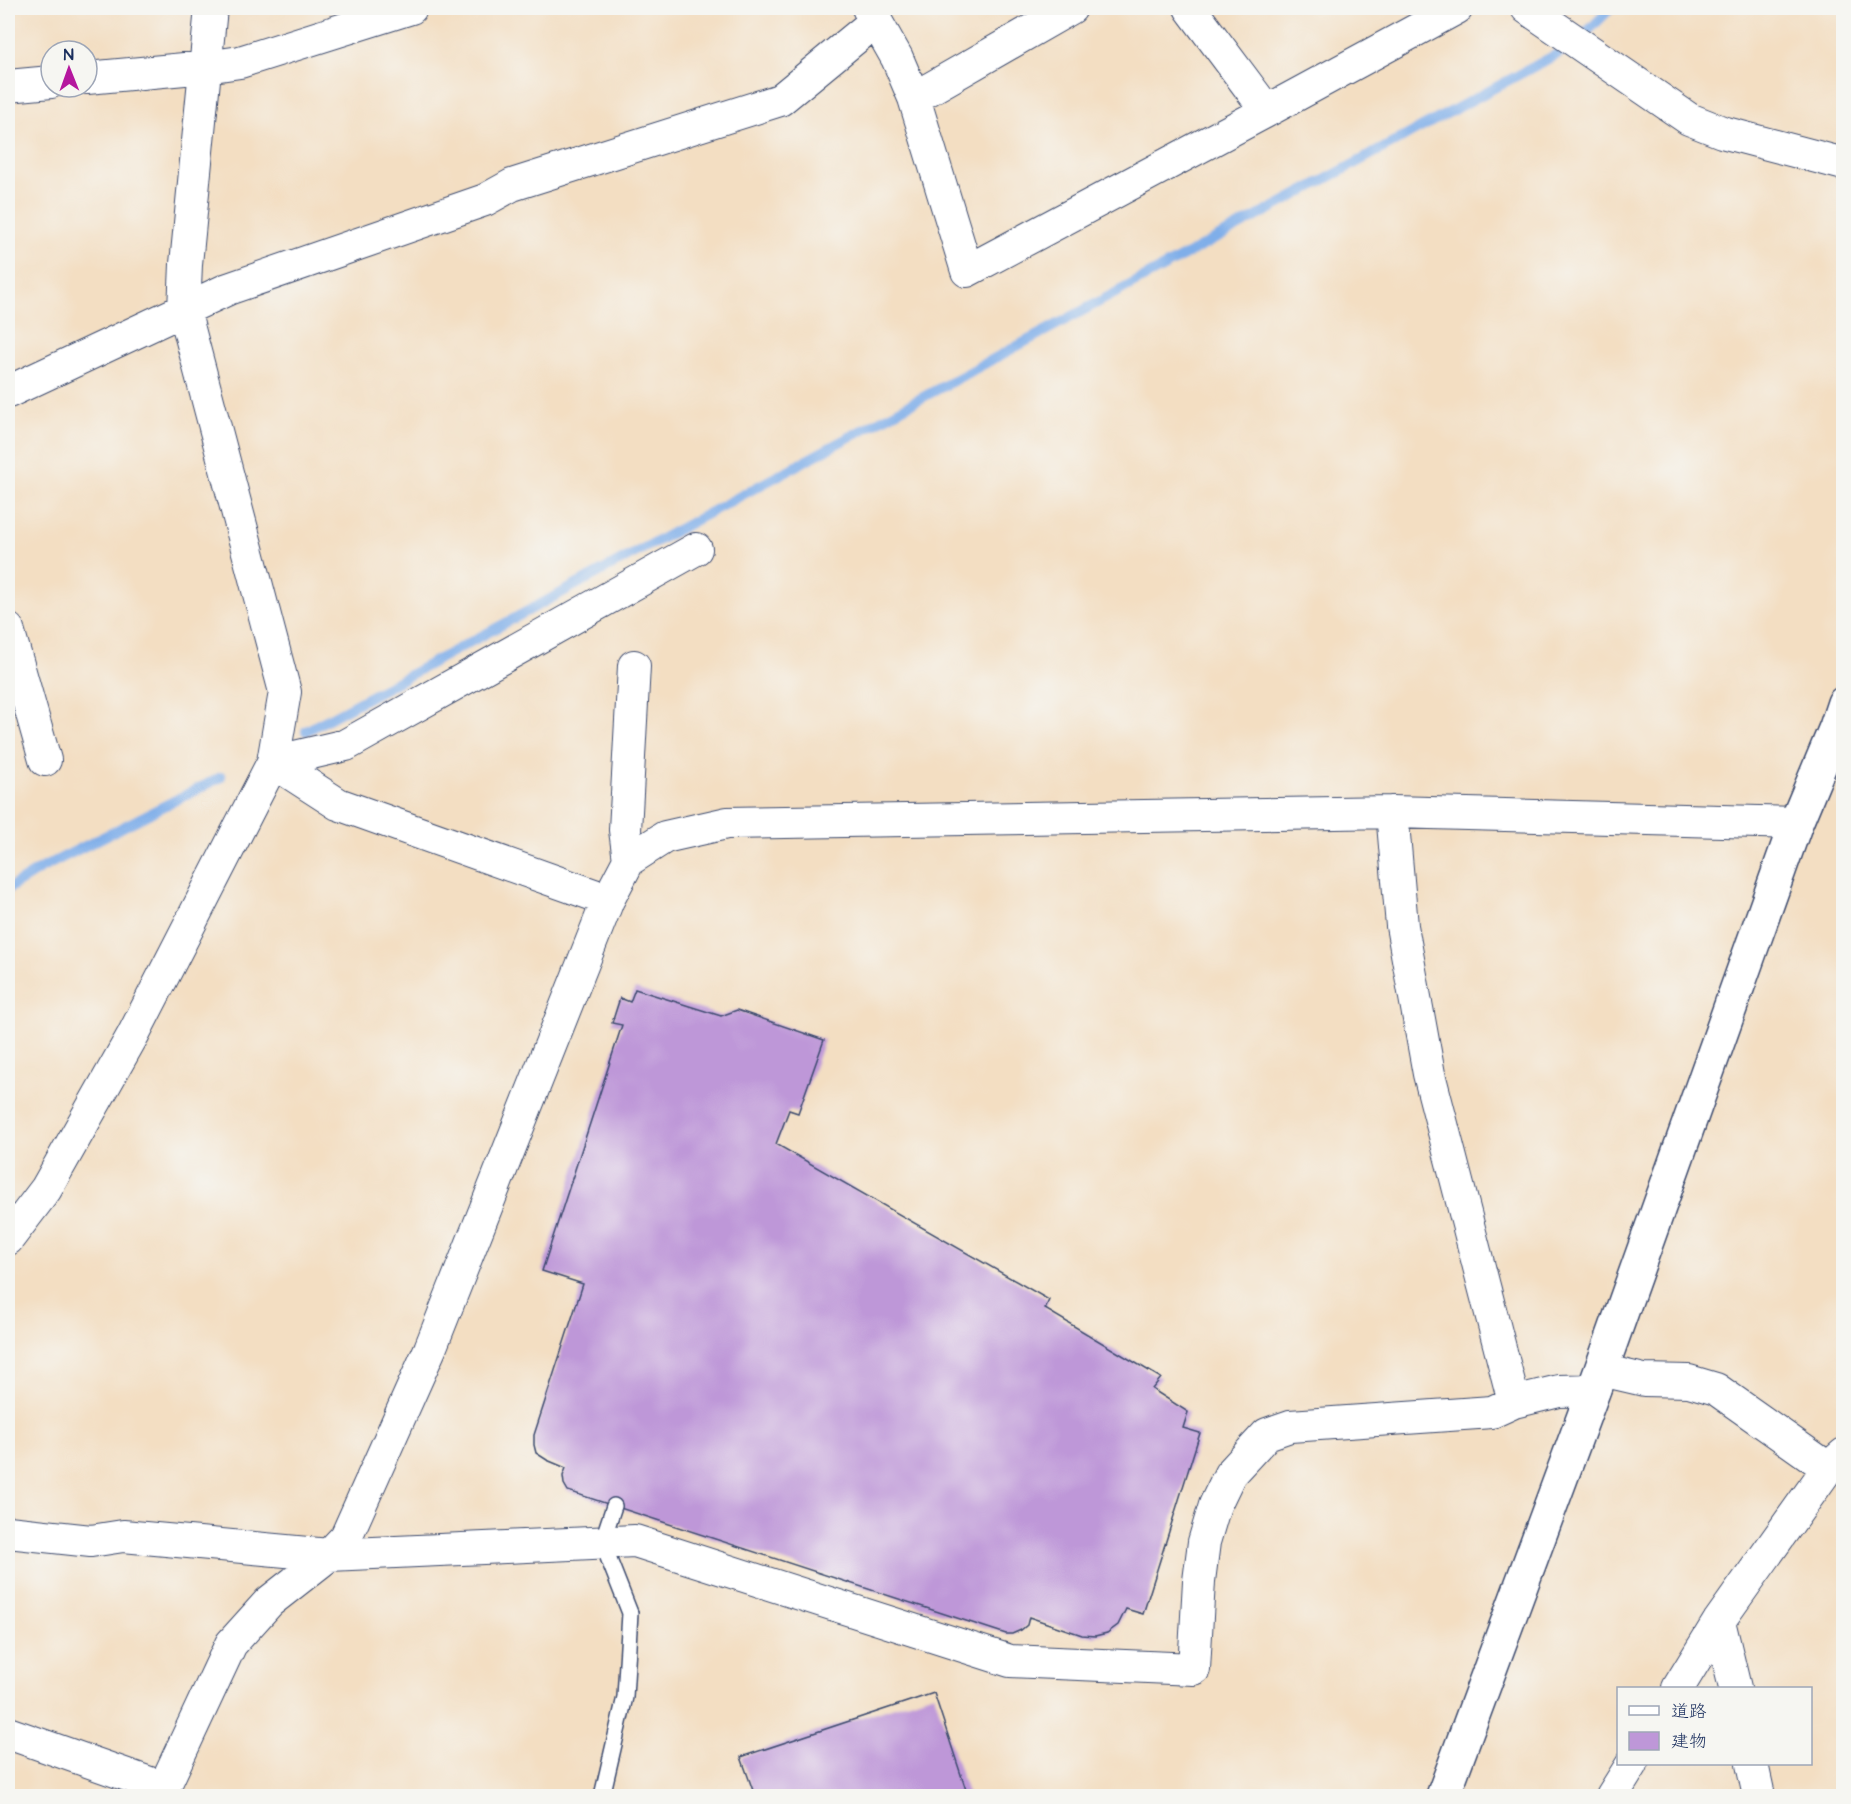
<svg xmlns="http://www.w3.org/2000/svg" width="1851" height="1804" font-family="'Architects Daughter','Klee One',sans-serif">
  <style>
    .lines { fill: none; stroke-linecap: round; stroke-linejoin: round }
    .stream { stroke: #7faee9; stroke-width: 10 }
    .building { fill: #be97d8 }
    .lane-casing { stroke: #3b496d; stroke-width: 18 }
    .street-casing { stroke: #3b496d; stroke-width: 34 }
    .secondary-casing { stroke: #3b496d; stroke-width: 36 }
    .lane { stroke: #fff; stroke-width: 15 }
    .street { stroke: #fff; stroke-width: 32 }
    .secondary { stroke: #fff; stroke-width: 33 }
  </style>
  <rect width="100%" height="100%" fill="#f6f6f2"/>
  <filter id="ink" filterUnits="userSpaceOnUse"><feTurbulence type="fractalNoise" baseFrequency=".0167" numOctaves="2"/><feDisplacementMap in="SourceGraphic" scale="12" xChannelSelector="R" yChannelSelector="G"/><feConvolveMatrix kernelMatrix="1 2 1 2 8 2 1 2 1" color-interpolation-filters="sRGB"/></filter>
  <filter id="wash" filterUnits="userSpaceOnUse"><feTurbulence type="fractalNoise" baseFrequency=".008" numOctaves="4" result="noise"/><feDisplacementMap in="SourceGraphic" scale="24" xChannelSelector="R" yChannelSelector="G"/><feGaussianBlur stdDeviation="1.35" result="paint"/><feColorMatrix in="noise" values="0 0 0 0 0 0 0 0 0 0 0 0 0 0 0 0 0 1.4 0 .05"/><feComposite in="paint" operator="in"/></filter>
  <g filter="url(#wash)">
    <rect width="100%" height="100%" fill="#f3dec2"/>
    <g class="lines">
      <!-- stream -->
      <path class="stream" d="M306 731 1559 53 1590 29 1611 8
        M8 889 40 869 221 777"/>
    </g>
    <g id="blocks">
      <!-- building -->
      <path class="building" d="M635 989 721 1016 737 1010 824 1040 798 1113 789 1110 776 1144 1049 1300 1045 1309 1161 1378 1152 1389 1188 1412 1183 1428 1200 1433 1143 1614 1126 1609 1118 1625 1107 1633 1095 1636 1082 1635 1029 1617 1027 1625 1021 1630 1012 1634H1006L568 1491 564 1484 563 1476 566 1468 547 1460 536 1453 534 1445V1435L583 1284 542 1271 622 1025 612 1023 620 998 630 1002Z
        M934 1693 968 1796H755L741 1757Z"/>
    </g>
  </g>
  <g filter="url(#ink)">
    <use href="#blocks" fill-opacity="0" stroke="#3b496d" stroke-width="1.5"/>
    <g class="lines">
      <!-- lane casing -->
      <g class="lane-casing">
        <path id="lane" d="M602 1796 625 1697 630 1613 602 1542 614 1506"/>
      </g>
      <!-- street casing -->
      <g class="street-casing">
        <path id="street" d="M1190 8 1267 111 1457 8
          M1527 8 1689 119 1722 132 1844 164
          M876 21 897 58 914 98 1071 8
          M87 78 206 67 240 62 411 8
          M8 86 51 82
          M914 98 967 271 1267 111
          M8 392 228 289 485 200 512 185 780 100 876 21 868 8
          M8 629 45 760
          M273 762 346 745 696 549
          M273 762 338 804 608 900
          M1392 812 1402 926 1429 1074 1514 1402
          M629 860 625 830 634 666
          M8 1239 46 1189 133 1035 273 762 285 692 184 310 186 264 211 8
          M1601 1370 1644 1380 1689 1381 1716 1389 1828 1468
          M8 1532 91 1541 123 1536 329 1555 635 1541 1010 1661 1194 1669 1199 1581 1204 1542 1215 1505 1230 1474 1267 1434 1290 1426 1492 1412 1514 1402 1559 1391 1594 1390
          M1719 1621 1735 1688
          M1678 1688 1719 1621 1828 1468 1844 1454
          M8 1733 164 1788
          M1752 1764 1759 1796
          M160 1796 231 1644 269 1602 329 1555 346 1537 430 1349 608 900 629 860 665 837 727 823 1392 812 1796 823
          M1612 1796 1632 1764"/>
      </g>
      <!-- secondary casing -->
      <g class="secondary-casing">
        <path id="secondary" d="M1443 1796 1601 1370 1796 823 1836 727 1844 703"/>
      </g>
      <!-- lane -->
      <use href="#lane" class="lane"/>
      <!-- street -->
      <use href="#street" class="street"/>
      <!-- secondary -->
      <use href="#secondary" class="secondary"/>
    </g>
  </g>
  <!-- margin -->
  <rect width="1851" height="1804" fill="none" stroke="#f6f6f2" stroke-width="30"/>
  <!-- legend -->
  <rect x="1617" y="1687" width="195" height="78" fill="#f6f6f2" stroke="#9ea6b7" stroke-width="1.5"/>
  <rect x="1629" y="1706" width="30" height="9" fill="#ffffff" stroke="#9ea6b7" stroke-width="1.5"/>
  <text x="1671" y="1717" font-size="18" fill="#1b2f5e">道路</text>
  <rect x="1629" y="1732" width="30" height="18" fill="#be97d8" stroke="#9ea6b7" stroke-width="1.5"/>
  <text x="1671" y="1747" font-size="18" fill="#1b2f5e">建物</text>
  <!-- north arrow -->
  <g transform="translate(69 69) rotate(359)"><circle r="28" fill="#f6f6f2" stroke="#9ea6b7" stroke-width="1.5"/>
  <path d="M0-4.5L10 22L0 15L-10 22Z" fill="#b5179e"/>
  <text y="-9" font-size="16" font-weight="bold" text-anchor="middle" fill="#1b2f5e">N</text>
  </g>
</svg>
